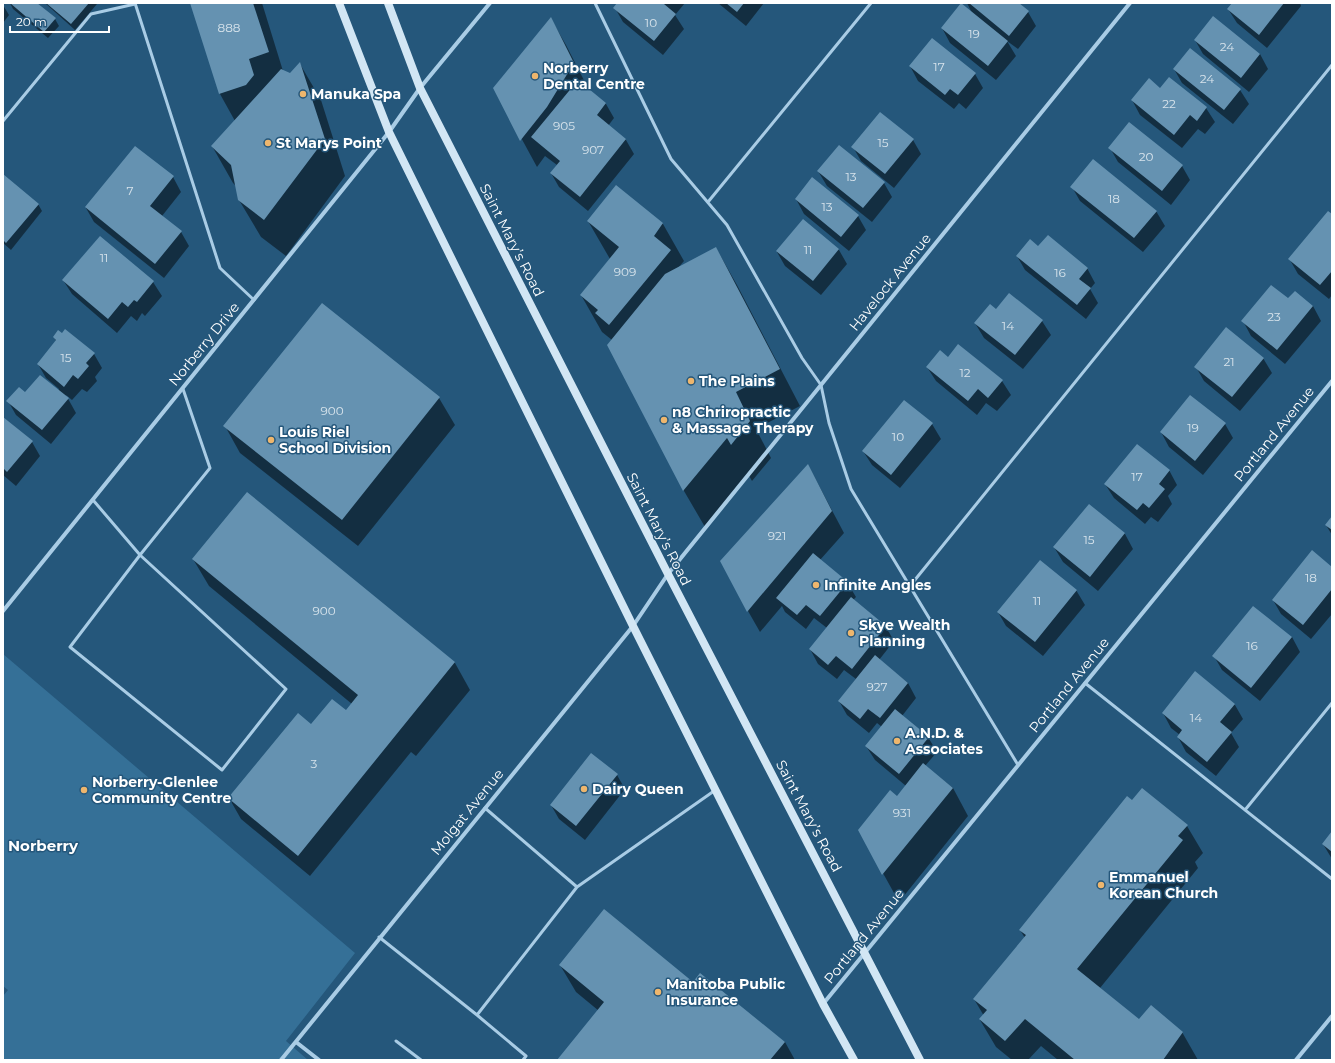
<svg xmlns="http://www.w3.org/2000/svg" width="1335" height="1063" font-family="Montserrat,sans-serif">
  <style>
    .green { fill: #357097 }
    .shadow { fill: #0007 }
    .building { fill: #6592b1 }
    .lines { fill: none; stroke-linecap: round; stroke-linejoin: round }
    .lane { stroke: #a9cce5; stroke-width: 3 }
    .street { stroke: #a9cce5; stroke-width: 4 }
    .secondary { stroke: #d2e6f4; stroke-width: 8 }
    .poi-dot { fill: #eeb66d; stroke: #25577b; stroke-width: 1.5 }
    .labels { text-anchor: middle; stroke-width: 3; stroke-linejoin: round; paint-order: stroke }
    .number-label { font-size: 12px; fill: #d8e4ec }
    .poi-label { font-size: 14px; font-weight: bold; fill: #fff; stroke: #25577b; text-anchor: start }
    .street-label { font-size: 14px; fill: #fff; stroke: #25577b }
    .neighbourhood-label { font-size: 15px; font-weight: bold; fill: #fff; stroke: #25577b }
  </style>
  <rect width="100%" height="100%" fill="#25577b"/>
  <!-- green -->
  <path class="green" d="M3 654 355 953 286 1041 308 1060H3V996L8 990 3 986Z"/>
  <!-- shadow -->
  <path class="shadow" d="M10 3H36L55 19 59 26 48 38 13 9Z
    M45 3H97V4L75 30Z
    M191 3H262L283 71 290 74 300 64 321 100 345 176 286 256 261 237 239 200 236 186 233 183 212 146 235 121 220 94Z
    M618 3H685L675 15 684 29 663 55 623 22 615 8Z
    M718 3H764L746 26Z
    M967 3H1017L1028 12 1036 26 1018 49 1007 41 1016 56 996 80 950 43 942 28 972 13Z
    M1233 3H1300L1301 6 1267 48 1237 23 1228 9Z
    M3 5 9 15 3 23Z
    M551 19 566 45 589 90 606 104 614 118 608 126 626 140 634 154 588 211 559 187 551 173 557 165 545 156 537 167 494 88Z
    M1195 40 1260 54 1268 69 1249 92 1203 54Z
    M1190 49 1240 90 1249 104 1233 124 1182 83 1174 69Z
    M910 66 975 74 983 88 966 109 959 103 954 109 918 81Z
    M1160 89 1206 108 1215 122 1205 134 1198 129 1182 148 1140 115 1132 100Z
    M913 140 921 154 894 188 861 161 853 147Z
    M1110 148 1182 166 1190 180 1171 205 1118 162Z
    M818 171 884 183 892 197 872 222 827 186Z
    M3 176 38 204 42 211 11 250 3 243Z
    M173 177 181 192 162 216 181 232 189 246 164 278 94 222 86 208Z
    M616 186 663 224 684 261 678 268 716 248 737 285 800 406 756 429 771 458 752 481 748 474 705 527 684 491 608 345 612 340 602 332 581 295 610 259 588 221Z
    M1072 187 1156 211 1165 226 1143 252 1080 201Z
    M796 199 858 216 866 230 849 251 804 214Z
    M1332 215V295L1329 299 1298 274 1290 260Z
    M803 221 839 250 847 264 821 295 785 266 777 252Z
    M100 237 153 282 162 296 145 316 142 313 137 321 131 316 117 333 72 294 63 280Z
    M1039 248 1087 268 1095 283 1090 289 1098 303 1086 319 1025 270 1017 256Z
    M1288 300 1313 306 1321 321 1285 364 1251 336 1243 321Z
    M996 310 1042 321 1051 335 1023 369 984 338 975 323Z
    M54 337 94 354 102 368 95 377 97 381 87 392 82 389 72 400 66 395 76 413 51 444 16 415 8 401 25 394 58 391 59 389 46 378 38 364 56 341Z
    M948 358 1002 381 1011 395 997 411 986 403 977 415 936 381 927 367Z
    M1263 358 1272 373 1240 411 1204 381 1196 367Z
    M439 398 455 425 358 546 240 453 225 426Z
    M904 401 932 424 941 439 900 488 872 465 863 451Z
    M3 418 32 442 40 456 16 486 3 475Z
    M1225 424 1233 438 1203 475 1169 447 1161 432Z
    M808 465 844 533 820 560 847 582 856 597 853 600 886 627 894 641 879 660 908 683 916 698 902 716 928 737 937 752 925 766 953 788 968 816 899 902 859 830 897 797 906 786 875 760 866 746 882 727 877 723 869 733 847 715 839 701 856 679 844 670 837 679 818 664 810 649 827 628 814 618 806 629 785 612 782 606 760 632 748 611Z
    M1169 470 1177 485 1168 496 1172 504 1158 522 1151 517 1145 524 1114 498 1105 484Z
    M247 494 455 663 470 690 416 756 411 752 310 876 241 819 229 798 311 725 346 712 352 704 209 586 193 559Z
    M1089 505 1125 534 1133 549 1098 591 1063 562 1054 547Z
    M1332 517V535L1326 525Z
    M1332 568V614L1311 639 1281 614 1273 600Z
    M1076 590 1085 605 1043 656 1006 626 998 612Z
    M1292 637 1300 652 1260 701 1222 670 1214 656Z
    M1196 673 1235 705 1243 719 1231 733 1239 747 1216 776 1186 752 1178 737 1180 735 1171 728 1163 713Z
    M617 775 625 789 585 840 559 819 551 805Z
    M1133 802 1187 826 1203 853 1195 862 1198 868 1100 988 1139 1020 1182 1032 1198 1060H1058L1041 1046 1028 1060H1012L996 1047 980 1020 984 1016 974 999 1025 938 1020 930Z
    M1332 833V859L1323 844Z
    M560 965 785 1042 795 1060H558L599 1011 576 992Z"/>
  <!-- building -->
  <path class="building" d="M10 3H37L56 18 44 32Z
    M46 3H89L71 24Z
    M190 3H253L269 52 249 59 254 75 246 85 219 94Z
    M617 3H665L664 4 676 14 654 41 613 8Z
    M726 3H744L737 12Z
    M961 3 1008 41 988 66 941 28Z
    M969 3H1019L1029 11 1009 36Z
    M1232 3H1284L1259 35 1227 9Z
    M1213 16 1260 54 1241 78 1194 40Z
    M551 17 574 63 547 107 520 141 493 88Z
    M932 38 976 73 958 95 950 89 945 95 909 66Z
    M1190 48 1241 89 1224 110 1173 69Z
    M300 62 325 139 264 220 238 200 231 165 211 146 281 69 290 73Z
    M1169 77 1207 107 1197 121 1190 115 1174 135 1131 100 1149 78 1160 88Z
    M578 80 606 103 597 115 626 139 580 197 550 173 560 161 531 137Z
    M880 112 914 139 885 174 851 147Z
    M1129 122 1183 165 1162 191 1108 148Z
    M839 145 885 182 863 208 817 171Z
    M135 146 174 176 150 206 182 231 155 264 85 207Z
    M1093 159 1157 211 1134 238 1070 187Z
    M3 174 39 204 6 243 3 240Z
    M812 177 859 215 841 237 795 199Z
    M616 185 663 223 654 236 671 250 609 325 595 313 598 310 580 295 619 247 587 221Z
    M1328 211 1332 214V271L1320 285 1288 259Z
    M803 219 839 249 813 281 776 251Z
    M1048 235 1088 268 1079 279 1091 288 1077 305 1016 256 1030 239 1038 246Z
    M100 236 154 281 137 302 134 300 128 307 122 302 108 319 62 280Z
    M716 247 780 369 736 392 750 421 731 445 727 438 683 491 607 345 665 274Z
    M1271 285 1288 298 1295 291 1313 306 1277 350 1241 321Z
    M1009 293 1043 320 1015 355 974 323 990 304 996 309Z
    M322 303 440 397 342 520 223 426Z
    M1226 327 1264 358 1232 397 1194 367Z
    M65 329 95 353 86 363 89 366 78 379 73 375 64 387 37 364 56 340 53 337 58 330 62 333Z
    M958 344 1003 380 988 398 978 389 968 401 926 367 940 350 948 357Z
    M40 375 69 398 42 430 6 401 19 387 25 392Z
    M1190 395 1226 423 1195 461 1160 432Z
    M904 400 933 423 891 475 862 451Z
    M3 417 33 441 7 472 3 468Z
    M1137 444 1170 470 1159 484 1165 489 1149 508 1143 503 1137 510 1104 484Z
    M808 464 832 511 747 612 720 561Z
    M247 492 455 662 298 856 228 798 298 713 311 724 332 699 346 710 358 695 192 559Z
    M1089 504 1125 533 1090 577 1053 547Z
    M1332 516V530L1325 525Z
    M1312 550 1332 567V589L1303 625 1272 600Z
    M813 553 848 582 820 616 806 605 797 615 776 598Z
    M1040 560 1077 590 1035 642 997 612Z
    M851 597 886 626 852 669 836 656 828 665 809 649Z
    M1253 606 1292 637 1251 688 1212 656Z
    M875 655 908 683 880 718 868 709 860 719 838 701Z
    M1195 671 1235 704 1220 722 1232 732 1207 762 1177 737 1182 730 1162 713Z
    M895 709 929 737 899 774 865 746Z
    M591 753 618 774 576 826 550 805Z
    M923 763 953 788 882 875 858 830 890 790 897 796Z
    M1142 788 1188 825 1178 836 1183 840 1077 969 1139 1019 1151 1005 1183 1032 1163 1060H1075L1025 1019 1005 1041 979 1019 987 1010 973 999 1026 935 1019 930 1127 796 1132 800Z
    M1332 831V852L1322 844Z
    M604 909 693 982 700 973 785 1042 770 1060H557L604 1002 559 965Z"/>
  <g class="lines">
    <!-- lane -->
    <path class="lane" d="M135 3 220 268 254 300
      M595 3 671 159 727 225 802 358 821 385 829 423 851 489 1018 765
      M3 121 91 14 135 4
      M708 202 871 3
      M93 500 140 555 210 468 183 389
      M140 555 286 689 222 770 70 647Z
      M910 586 1332 65
      M1085 683 1332 879
      M485 808 577 887
      M1245 810 1332 703
      M379 937 477 1015 577 887 714 791
      M477 1015 526 1056 523 1060
      M396 1041 421 1060"/>
    <!-- street -->
    <path class="street" d="M3 611 389 132 420 88 490 3
      M823 1004 1332 381
      M296 1042 319 1060
      M281 1060 633 626 668 574 1130 3
      M1296 1060 1332 1016"/>
    <!-- secondary -->
    <path class="secondary" d="M339 3 389 132 633 626 823 1004 854 1060
      M388 3 420 88 668 574 920 1060"/>
  </g>
  <!-- markers -->
  <g class="poi-dot">
    <circle cx="535" cy="76" r="4"/>
    <circle cx="303" cy="94" r="4"/>
    <circle cx="268" cy="143" r="4"/>
    <circle cx="691" cy="381" r="4"/>
    <circle cx="664" cy="420" r="4"/>
    <circle cx="271" cy="440" r="4"/>
    <circle cx="816" cy="585" r="4"/>
    <circle cx="851" cy="633" r="4"/>
    <circle cx="897" cy="741" r="4"/>
    <circle cx="584" cy="789" r="4"/>
    <circle cx="84" cy="790" r="4"/>
    <circle cx="1101" cy="885" r="4"/>
    <circle cx="658" cy="992" r="4"/>
  </g>
  <g class="labels">
    <!-- number labels -->
    <g class="number-label">
      <text x="651" y="27">10</text>
      <text x="229" y="32">888</text>
      <text x="974" y="38">19</text>
      <text x="1227" y="51">24</text>
      <text x="939" y="71">17</text>
      <text x="1207" y="83">24</text>
      <text x="1169" y="108">22</text>
      <text x="564" y="130">905</text>
      <text x="883" y="147">15</text>
      <text x="593" y="154">907</text>
      <text x="1146" y="161">20</text>
      <text x="851" y="181">13</text>
      <text x="130" y="195">7</text>
      <text x="1114" y="203">18</text>
      <text x="827" y="211">13</text>
      <text x="808" y="254">11</text>
      <text x="104" y="262">11</text>
      <text x="625" y="276">909</text>
      <text x="1060" y="277">16</text>
      <text x="1274" y="321">23</text>
      <text x="1008" y="330">14</text>
      <text x="66" y="362">15</text>
      <text x="1229" y="366">21</text>
      <text x="965" y="377">12</text>
      <text x="332" y="415">900</text>
      <text x="1193" y="432">19</text>
      <text x="898" y="441">10</text>
      <text x="1137" y="481">17</text>
      <text x="777" y="540">921</text>
      <text x="1089" y="544">15</text>
      <text x="1311" y="582">18</text>
      <text x="1037" y="605">11</text>
      <text x="324" y="615">900</text>
      <text x="1252" y="650">16</text>
      <text x="877" y="691">927</text>
      <text x="1196" y="722">14</text>
      <text x="314" y="768">3</text>
      <text x="902" y="817">931</text>
    </g>
    <!-- poi labels -->
    <g class="poi-label">
      <text x="543" y="73">Norberry<tspan x="543" dy="16">Dental Centre</tspan></text>
      <text x="311" y="99">Manuka Spa</text>
      <text x="276" y="148">St Marys Point</text>
      <text x="699" y="386">The Plains</text>
      <text x="672" y="417">n8 Chriropractic<tspan x="672" dy="16">&amp; Massage Therapy</tspan></text>
      <text x="279" y="437">Louis Riel<tspan x="279" dy="16">School Division</tspan></text>
      <text x="824" y="590">Infinite Angles</text>
      <text x="859" y="630">Skye Wealth<tspan x="859" dy="16">Planning</tspan></text>
      <text x="905" y="738">A.N.D. &amp;<tspan x="905" dy="16">Associates</tspan></text>
      <text x="92" y="787">Norberry-Glenlee<tspan x="92" dy="16">Community Centre</tspan></text>
      <text x="592" y="794">Dairy Queen</text>
      <text x="1109" y="882">Emmanuel<tspan x="1109" dy="16">Korean Church</tspan></text>
      <text x="666" y="989">Manitoba Public<tspan x="666" dy="16">Insurance</tspan></text>
    </g>
    <!-- street labels -->
    <g class="street-label">
      <text transform="translate(512 240) rotate(63)" y="5">Saint Mary’s Road</text>
      <text transform="translate(890 282) rotate(-51)" y="5">Havelock Avenue</text>
      <text transform="translate(204 344) rotate(-51)" y="5">Norberry Drive</text>
      <text transform="translate(1274 434) rotate(-51)" y="5">Portland Avenue</text>
      <text transform="translate(659 529) rotate(63)" y="5">Saint Mary’s Road</text>
      <text transform="translate(1069 685) rotate(-51)" y="5">Portland Avenue</text>
      <text transform="translate(467 812) rotate(-51)" y="5">Molgat Avenue</text>
      <text transform="translate(809 816) rotate(62)" y="5">Saint Mary’s Road</text>
      <text transform="translate(864 936) rotate(-51)" y="5">Portland Avenue</text>
    </g>
    <!-- neighbourhood labels -->
    <g class="neighbourhood-label">
      <text x="43" y="851">Norberry</text>
    </g>
  </g>
  <!-- border -->
  <rect width="1335" height="1063" fill="none" stroke="#ffffff" stroke-width="8"/>
  <!-- scale -->
  <path d="M10 26v6h99v-6" fill="none" stroke="#ffffff" stroke-width="2"/>
  <text x="16" y="26" font-size="12" fill="#ffffff" stroke="#25577b" stroke-width="3" paint-order="stroke">20 m</text>
</svg>
